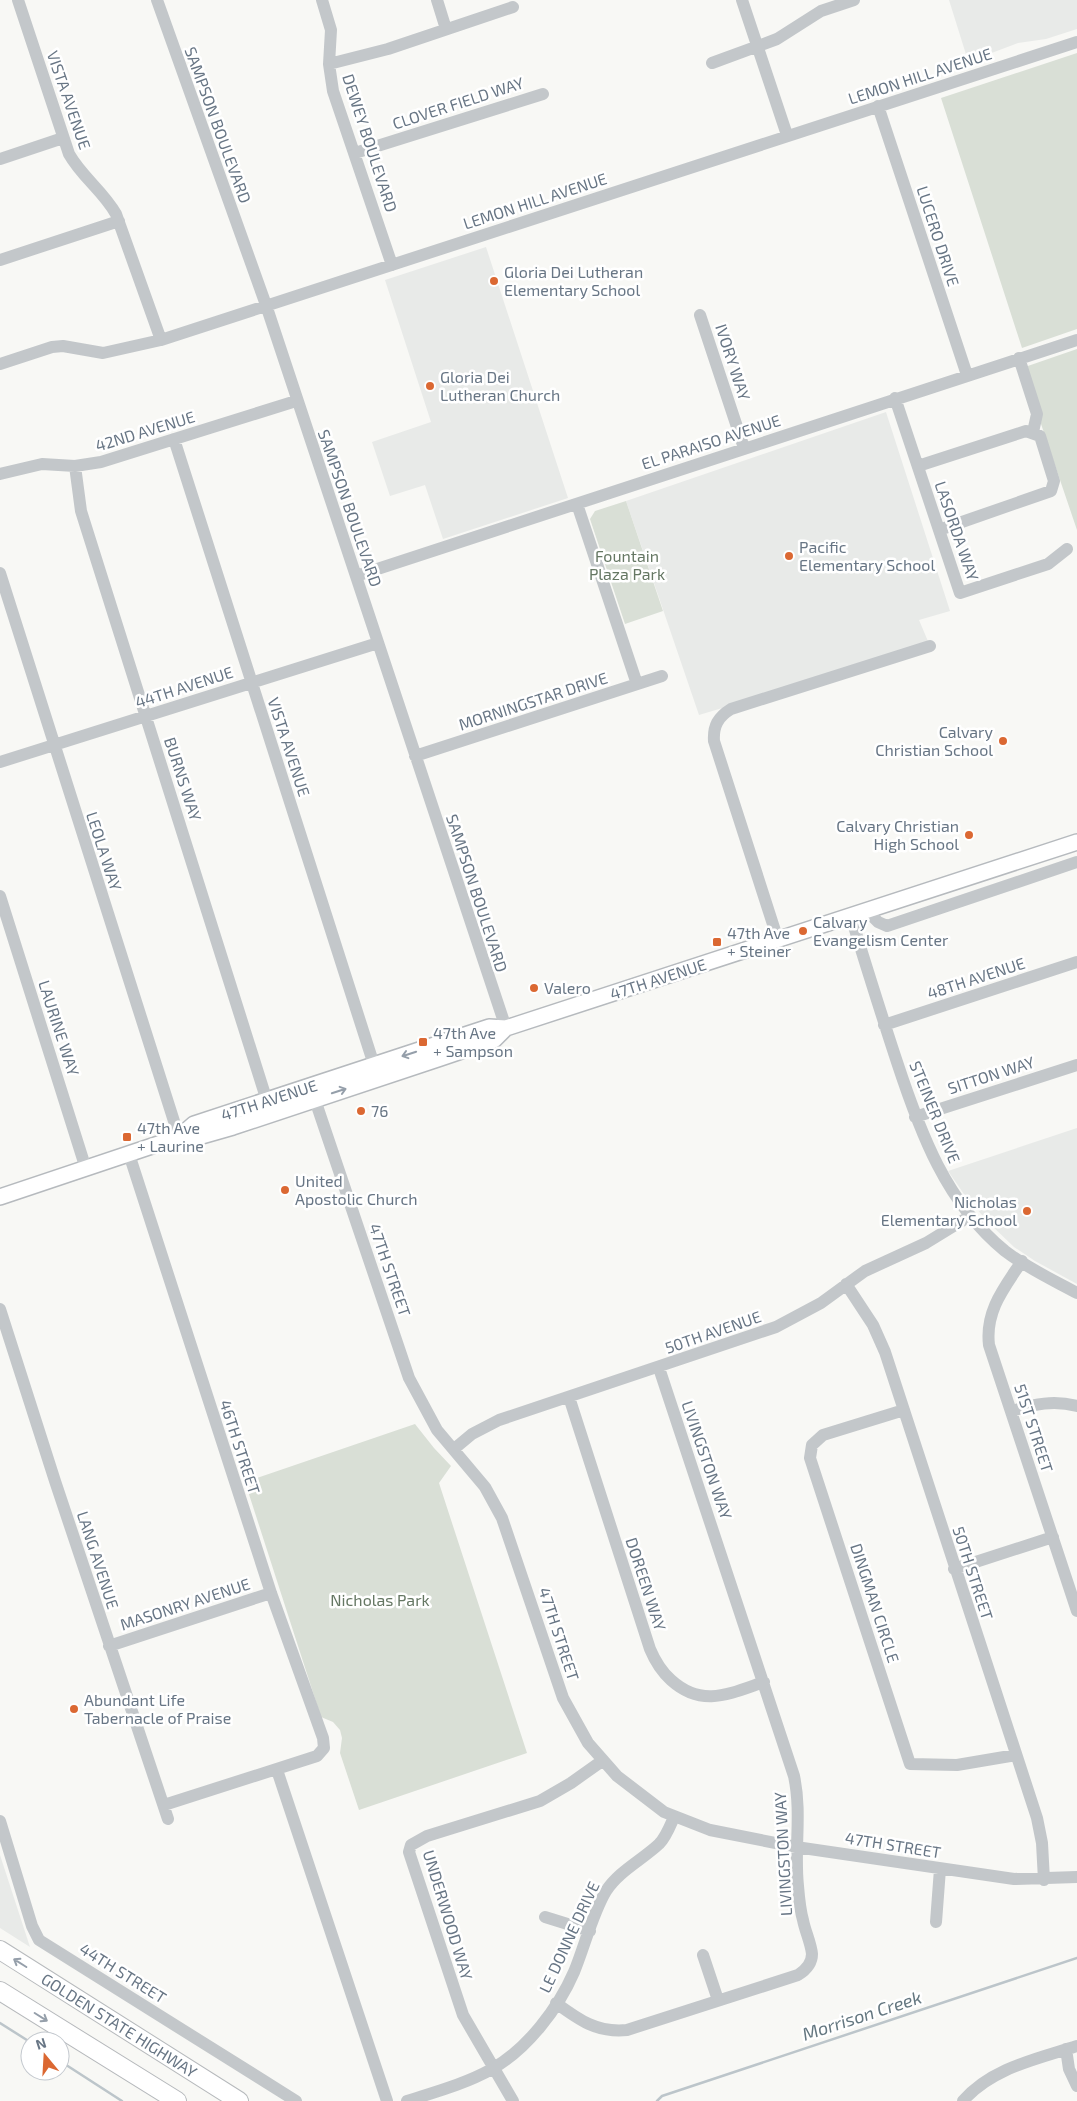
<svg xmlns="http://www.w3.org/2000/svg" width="1077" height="2101" font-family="'Exo 2',sans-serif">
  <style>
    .built { fill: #e8eae8 }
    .green { fill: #d9dfd6 }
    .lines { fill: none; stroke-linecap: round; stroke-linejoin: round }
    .stream { stroke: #bcc5ca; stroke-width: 2.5 }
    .major-casing { stroke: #b6babe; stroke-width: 18 }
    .highway-casing { stroke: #b6b9bc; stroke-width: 20 }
    .minor { stroke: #c3c7ca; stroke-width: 12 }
    .major { stroke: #fff; stroke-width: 15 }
    .highway { stroke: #fff; stroke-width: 18 }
    .oneway { stroke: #959faa }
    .poi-dot { fill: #db6832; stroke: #fff; stroke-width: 2 }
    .labels { text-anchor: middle; stroke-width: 5; stroke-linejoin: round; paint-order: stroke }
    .street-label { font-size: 16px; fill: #687685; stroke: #fff }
    .poi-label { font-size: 16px; fill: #687685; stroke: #fff; text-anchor: start }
    .park-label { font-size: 16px; fill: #657763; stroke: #fff }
    .water-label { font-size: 18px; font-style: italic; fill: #647780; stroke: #fff }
  </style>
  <rect width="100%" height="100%" fill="#f8f8f5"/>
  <!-- built -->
  <path class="built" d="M949 0H1077V29L1046 39 1018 43 989 54 969 64Z
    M486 247 568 498 443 539 425 485 390 496 372 442 431 422 385 280Z
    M886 412 950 611 919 620 930 646 699 715 626 501Z
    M1077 1128V1284L1035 1261 1014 1247 990 1224 966 1197 948 1171Z
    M0 1855 30 1947 0 1928Z"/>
  <!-- green -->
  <path class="green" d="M1077 53V329L1022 348 941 98Z
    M1077 349V530L1022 368Z
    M626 501 663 611 625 624 590 519 595 511Z
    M415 1424 434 1448 451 1466 439 1483 527 1753 359 1810 340 1753 342 1738 340 1730 333 1722 321 1717 245 1482Z"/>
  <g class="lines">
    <!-- stream -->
    <path class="stream" d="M0 2023 30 2042
      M60 2061 122 2101
      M657 2101 662 2096 1077 1958"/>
    <!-- major casing -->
    <g class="major-casing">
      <path id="major" d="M179 1137 194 1124 489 1027 506 1028 1077 842
        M0 1197 179 1137H198L233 1127 441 1058 494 1040 506 1028"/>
    </g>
    <!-- highway casing -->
    <g class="highway-casing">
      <g id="highway">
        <path id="s1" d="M0 1950 239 2101"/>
        <path d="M0 1991 177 2101"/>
      </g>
    </g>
    <!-- minor -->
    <path class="minor" d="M18 0 69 154C82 177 103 191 116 214L161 340
      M157 0 266 305 506 1028
      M322 0 331 30 329 64 333 91 392 265
      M437 0 446 29
      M742 0 787 135
      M712 63 777 39 821 11 854 0
      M329 64 388 49 513 7
      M878 106 967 375
      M355 153 543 94
      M0 159 63 138
      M0 260 119 221
      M700 315 744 448
      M1019 358 1037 414 1033 432
      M0 364 52 347 63 346 103 353 161 340 1077 42
      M895 398 960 593 1048 564 1067 549
      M174 439 374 1065
      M75 466 81 511 267 1101 262 1109 216 1125
      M918 466 1026 431 1040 436 1054 481 1051 491 939 530
      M0 474 42 464 75 466 101 462 296 401
      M577 504 637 684
      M0 573 179 1137
      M356 576 1077 340
      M415 756 662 676
      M0 762 378 643
      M0 896 86 1169
      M867 911 878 922 887 926 1077 862
      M851 917C866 965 881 1014 897 1062 920 1132 946 1203 1005 1251 1027 1268 1053 1280 1077 1293
      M778 940 714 741C713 726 718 717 731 709L930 646
      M884 1025 1077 962
      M312 1091 409 1378 437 1430 485 1487 502 1518 563 1698 588 1743 617 1776 664 1812 710 1830 796 1847 1014 1879 1077 1877
      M915 1117 1077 1065
      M129 1154 271 1593 323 1738 324 1748 317 1756 164 1805
      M1022 1261C1004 1288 985 1311 989 1345L1077 1611
      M846 1284 873 1325 885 1352 1037 1818 1042 1843 1044 1880
      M0 1309 55 1481 168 1819
      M569 1397 650 1649C655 1661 661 1671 671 1680 702 1708 729 1694 764 1682
      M904 1410 823 1435 812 1445 810 1458 910 1764 957 1765 1016 1755
      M1012 1411C1034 1404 1054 1400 1077 1406
      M454 1449 472 1434 499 1420 776 1327 821 1303 865 1271 926 1243 970 1216
      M954 1569 1053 1537
      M109 1646 271 1593
      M277 1770 387 2101
      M0 1821 32 1926 39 1940 296 2101
      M545 1917 590 1931
      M936 1922 940 1869
      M703 1955 718 2000
      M556 2003C579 2020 597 2033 627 2030L798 1975C806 1970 812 1964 812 1954 811 1943 805 1931 803 1920 800 1910 799 1898 798 1886 794 1849 802 1813 794 1776L659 1368
      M1066 2049 1069 2069 1077 2086
      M407 2101C435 2092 465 2084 492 2069 527 2049 558 2009 574 1972 584 1948 593 1912 606 1891 619 1871 642 1860 659 1844 666 1837 670 1826 674 1817
      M513 2101 463 2015 409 1852 411 1845 427 1836 540 1801 571 1783 602 1761
      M963 2101C991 2068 1037 2059 1077 2046"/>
    <!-- major -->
    <use href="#major" class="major"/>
    <!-- highway -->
    <use href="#highway" class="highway"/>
  </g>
  <!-- one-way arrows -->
  <defs><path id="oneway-shaft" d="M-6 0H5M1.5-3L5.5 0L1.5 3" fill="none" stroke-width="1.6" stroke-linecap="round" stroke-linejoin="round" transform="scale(1.25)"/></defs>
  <g class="oneway">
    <use href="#oneway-shaft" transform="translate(409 1054) rotate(162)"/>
    <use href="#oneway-shaft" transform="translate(339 1091) rotate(-18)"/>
    <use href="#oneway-shaft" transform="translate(20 1963) rotate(-148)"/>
    <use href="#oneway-shaft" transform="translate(41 2017) rotate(32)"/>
  </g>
  <!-- markers -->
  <g class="poi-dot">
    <circle cx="494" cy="281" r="5"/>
    <circle cx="430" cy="386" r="5"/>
    <circle cx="789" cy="556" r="5"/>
    <circle cx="1003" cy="741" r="5"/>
    <circle cx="969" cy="835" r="5"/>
    <circle cx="803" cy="931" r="5"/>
    <rect x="712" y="937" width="10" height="10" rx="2.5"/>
    <circle cx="534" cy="988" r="5"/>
    <rect x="418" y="1037" width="10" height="10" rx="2.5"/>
    <circle cx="361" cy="1111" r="5"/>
    <rect x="122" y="1132" width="10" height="10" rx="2.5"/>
    <circle cx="285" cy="1190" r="5"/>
    <circle cx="1027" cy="1211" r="5"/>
    <circle cx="74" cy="1709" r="5"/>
  </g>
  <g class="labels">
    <!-- street labels -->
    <g class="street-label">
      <text transform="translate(920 76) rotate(-18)" y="6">LEMON HILL AVENUE</text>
      <text transform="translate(69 100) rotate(71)" y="6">VISTA AVENUE</text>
      <text transform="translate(458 103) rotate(-18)" y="6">CLOVER FIELD WAY</text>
      <text transform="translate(218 125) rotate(70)" y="6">SAMPSON BOULEVARD</text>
      <text transform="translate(370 143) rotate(72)" y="6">DEWEY BOULEVARD</text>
      <text transform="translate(535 201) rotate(-18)" y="6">LEMON HILL AVENUE</text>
      <text transform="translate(938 236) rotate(72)" y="6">LUCERO DRIVE</text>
      <text transform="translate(733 362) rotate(72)" y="6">IVORY WAY</text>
      <text transform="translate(145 431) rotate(-17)" y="6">42ND AVENUE</text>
      <text transform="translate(711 442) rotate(-18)" y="6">EL PARAISO AVENUE</text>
      <text transform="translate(350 508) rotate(71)" y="6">SAMPSON BOULEVARD</text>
      <text transform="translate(957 531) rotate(71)" y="6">LASORDA WAY</text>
      <text transform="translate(184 687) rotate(-18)" y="6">44TH AVENUE</text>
      <text transform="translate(533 701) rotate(-18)" y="6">MORNINGSTAR DRIVE</text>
      <text transform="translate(289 747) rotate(72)" y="6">VISTA AVENUE</text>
      <text transform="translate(183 779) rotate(72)" y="6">BURNS WAY</text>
      <text transform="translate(104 851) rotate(72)" y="6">LEOLA WAY</text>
      <text transform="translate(477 893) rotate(72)" y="6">SAMPSON BOULEVARD</text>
      <text transform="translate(976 978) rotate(-18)" y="6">48TH AVENUE</text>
      <text transform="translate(658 979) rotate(-18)" y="6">47TH AVENUE</text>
      <text transform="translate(59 1028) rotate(72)" y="6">LAURINE WAY</text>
      <text transform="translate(991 1075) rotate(-18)" y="6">SITTON WAY</text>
      <text transform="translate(269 1100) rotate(-18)" y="6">47TH AVENUE</text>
      <text transform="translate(935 1112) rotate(68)" y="6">STEINER DRIVE</text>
      <text transform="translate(390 1270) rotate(71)" y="6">47TH STREET</text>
      <text transform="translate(713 1332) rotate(-19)" y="6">50TH AVENUE</text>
      <text transform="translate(1034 1428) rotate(72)" y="6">51ST STREET</text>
      <text transform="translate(240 1447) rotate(72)" y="6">46TH STREET</text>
      <text transform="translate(707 1460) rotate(71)" y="6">LIVINGSTON WAY</text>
      <text transform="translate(98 1560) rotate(72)" y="6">LANG AVENUE</text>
      <text transform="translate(973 1573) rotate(72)" y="6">50TH STREET</text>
      <text transform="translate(646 1584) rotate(72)" y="6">DOREEN WAY</text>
      <text transform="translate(875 1603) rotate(72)" y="6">DINGMAN CIRCLE</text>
      <text transform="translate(185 1604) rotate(-18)" y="6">MASONRY AVENUE</text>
      <text transform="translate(559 1634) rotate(72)" y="6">47TH STREET</text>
      <text transform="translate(893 1845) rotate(9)" y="6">47TH STREET</text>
      <text transform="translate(783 1854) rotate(-93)" y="6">LIVINGSTON WAY</text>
      <text transform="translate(448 1915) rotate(73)" y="6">UNDERWOOD WAY</text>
      <text transform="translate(569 1937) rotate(-65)" y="6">LE DONNE DRIVE</text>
      <text transform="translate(123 1973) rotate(32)" y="6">44TH STREET</text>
      <text dy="6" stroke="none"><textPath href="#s1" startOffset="141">GOLDEN STATE HIGHWAY</textPath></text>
    </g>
    <!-- poi labels -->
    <g class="poi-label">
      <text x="504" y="278">Gloria Dei Lutheran<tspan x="504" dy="18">Elementary School</tspan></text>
      <text x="440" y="383">Gloria Dei<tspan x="440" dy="18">Lutheran Church</tspan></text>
      <text x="799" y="553">Pacific<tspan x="799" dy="18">Elementary School</tspan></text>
      <text x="993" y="738" text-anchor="end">Calvary<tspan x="993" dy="18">Christian School</tspan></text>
      <text x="959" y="832" text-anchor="end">Calvary Christian<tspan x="959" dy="18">High School</tspan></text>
      <text x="813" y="928">Calvary<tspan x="813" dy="18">Evangelism Center</tspan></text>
      <text x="727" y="939">47th Ave<tspan x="727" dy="18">+ Steiner</tspan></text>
      <text x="544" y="994">Valero</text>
      <text x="433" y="1039">47th Ave<tspan x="433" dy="18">+ Sampson</tspan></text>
      <text x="371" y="1117">76</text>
      <text x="137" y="1134">47th Ave<tspan x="137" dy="18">+ Laurine</tspan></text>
      <text x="295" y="1187">United<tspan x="295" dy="18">Apostolic Church</tspan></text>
      <text x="1017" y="1208" text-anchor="end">Nicholas<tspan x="1017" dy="18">Elementary School</tspan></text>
      <text x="84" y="1706">Abundant Life<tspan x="84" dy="18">Tabernacle of Praise</tspan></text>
    </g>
    <!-- park labels -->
    <g class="park-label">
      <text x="627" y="562">Fountain<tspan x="627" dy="18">Plaza Park</tspan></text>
      <text x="380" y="1606">Nicholas Park</text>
    </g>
    <!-- water labels -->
    <g class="water-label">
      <text transform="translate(862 2016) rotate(-18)" y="6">Morrison Creek</text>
    </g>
  </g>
  <!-- north arrow -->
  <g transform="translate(45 2056) rotate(342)"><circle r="24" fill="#ffffff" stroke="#c3c8ce"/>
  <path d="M0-4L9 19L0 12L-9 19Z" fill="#db6832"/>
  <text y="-8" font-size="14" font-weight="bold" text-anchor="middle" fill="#687685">N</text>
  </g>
</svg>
